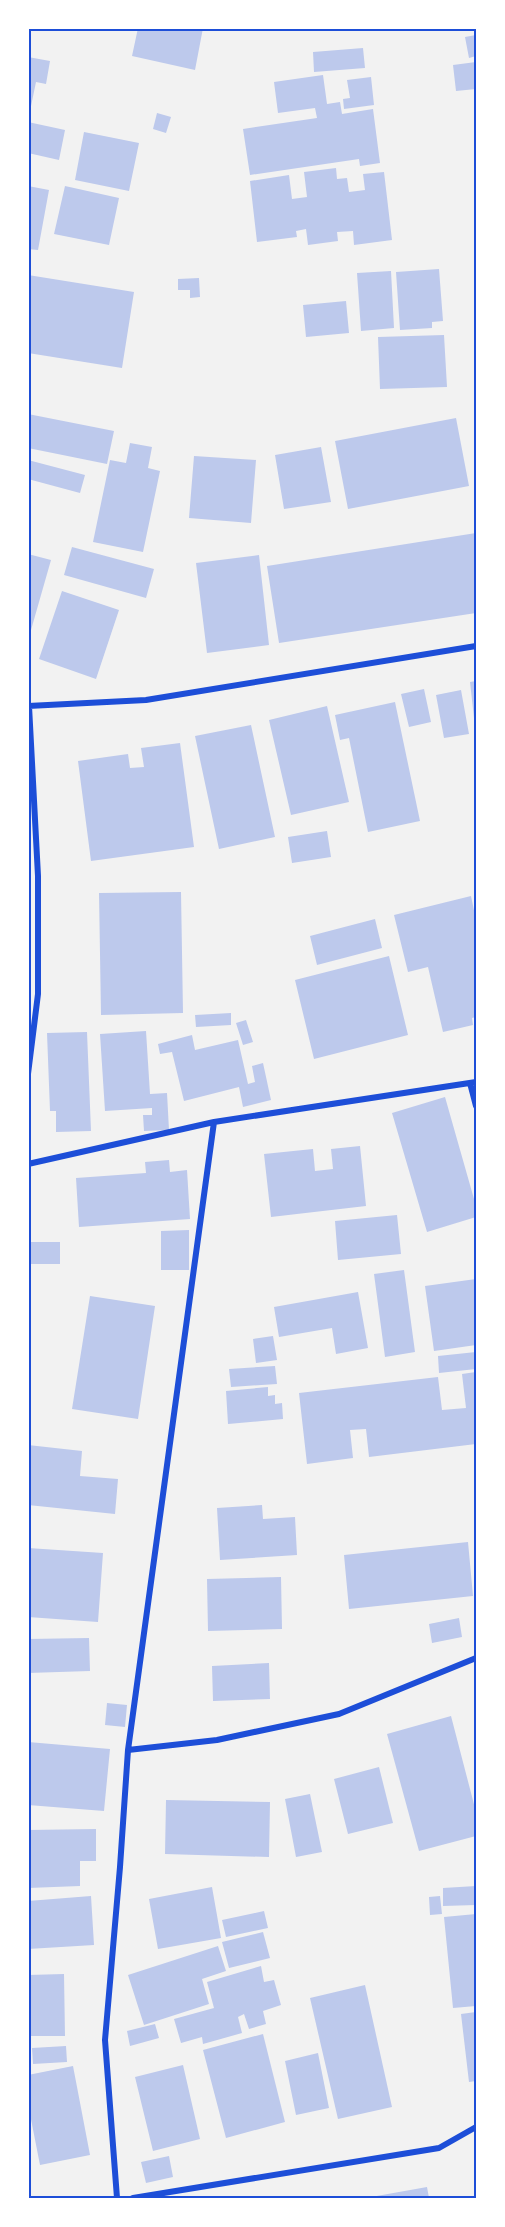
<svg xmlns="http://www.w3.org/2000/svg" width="505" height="2227" font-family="'PT Serif',serif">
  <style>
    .building { fill: #bdc9ec }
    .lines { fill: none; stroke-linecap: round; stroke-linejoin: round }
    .minor { stroke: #1d4ed8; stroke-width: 6 }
    .neatline { fill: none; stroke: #1d4ed8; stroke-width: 2 }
  </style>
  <rect width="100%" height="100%" fill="#f2f2f2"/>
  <!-- building -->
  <path class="building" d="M138 28H203L195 70 132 56Z
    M476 35V56L469 58 465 37Z
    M363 48 365 68 314 72 313 52Z
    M28 57 50 61 46 84 36 82 30 111Z
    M476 62V89L456 91 453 65Z
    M323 75 327 104 340 102 342 114 373 109 380 163 360 166 359 159 250 175 243 129 317 118 315 108 278 113 274 82Z
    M371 77 374 105 344 109 343 99 350 98 347 80Z
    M157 113 171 117 166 133 153 129Z
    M28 122 65 130 59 160 28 153Z
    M84 132 139 143 129 191 75 180Z
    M336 168 337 179 347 178 349 192 365 190 363 174 384 172 392 240 354 245 353 231 337 232 338 241 308 245 306 229 296 231 297 237 257 242 250 181 289 175 292 199 307 197 304 172Z
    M28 186 49 190 38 250 28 249Z
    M65 186 119 198 109 245 54 234Z
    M439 269 443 321 432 322V328L400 330 396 272Z
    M391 271 394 328 361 331 357 273Z
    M28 275 134 292 122 368 28 353Z
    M199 278 200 297 190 298V290H178V279Z
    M346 301 349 333 306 337 303 305Z
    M444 335 447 387 380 389 378 337Z
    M28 414 114 431 107 464 28 448Z
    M456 418 469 486 348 509 335 441Z
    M130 443 152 447 148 468 160 471 143 552 93 542 110 460 126 463Z
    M321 447 331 502 284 509 275 455Z
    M194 456 256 460 251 523 189 518Z
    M28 460 85 475 80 493 28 479Z
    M476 533V613L279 643 267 566Z
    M72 547 154 569 146 598 64 575Z
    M28 554 51 560 29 637H28Z
    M259 555 269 645 207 653 196 563Z
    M62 591 119 610 96 679 39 659Z
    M476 681V727H475L470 682Z
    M424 689 431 722 409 727 401 694Z
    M461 690 469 734 444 738 436 695Z
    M395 702 420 821 368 832 349 738 340 740 335 715Z
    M327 706 349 802 291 815 269 720Z
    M251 725 275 837 219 849 195 736Z
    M180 743 194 847 91 861 78 761 128 754 130 768 144 767 141 748Z
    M327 831 331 857 292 863 288 837Z
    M181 892 183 1013 101 1015 99 893Z
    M471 896 476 920V1017L472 1018 473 1025 443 1032 428 967 408 972 394 915Z
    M375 919 382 948 317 965 310 936Z
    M389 956 408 1035 314 1059 295 980Z
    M231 1013V1025L196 1027 195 1015Z
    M246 1020 253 1042 243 1045 236 1023Z
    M146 1031 150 1094 167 1093 169 1130 144 1131 143 1115H152V1108L105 1111 100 1034Z
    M87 1032 91 1131 56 1132V1111H50L47 1033Z
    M192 1035 195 1050 238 1040 248 1084 255 1082 252 1066 263 1063 271 1100 243 1107 239 1087 184 1101 172 1052 160 1054 158 1044Z
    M445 1097 476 1206V1217L427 1232 392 1113Z
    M360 1146 366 1206 271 1217 264 1154 313 1149 315 1171 333 1169 331 1149Z
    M169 1160 170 1172 187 1170 190 1219 79 1227 76 1178 146 1173 145 1162Z
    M397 1215 401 1254 338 1260 335 1221Z
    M189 1230V1270H161V1231Z
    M28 1242H60V1264H28Z
    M404 1270 415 1352 385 1357 374 1274Z
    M476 1279V1345L434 1351 425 1286Z
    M358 1292 368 1348 336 1354 332 1328 279 1337 274 1307Z
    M90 1296 155 1306 138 1419 72 1409Z
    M273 1336 277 1360 256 1363 253 1339Z
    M476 1352V1369L439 1373 438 1356Z
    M275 1366 277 1384 231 1387 229 1369Z
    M476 1372V1444L369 1457 366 1429 350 1430 353 1458 307 1464 299 1393 438 1377 442 1410 466 1408 462 1374Z
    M268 1387V1396L275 1395V1404L282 1403 283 1419 228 1424 226 1391Z
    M28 1445 82 1451 80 1476 118 1479 115 1514 28 1505Z
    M262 1505 263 1519 295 1517 297 1555 220 1560 217 1508Z
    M468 1542 473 1596 349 1609 344 1555Z
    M28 1548 103 1553 98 1622 28 1617Z
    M281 1577 282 1629 208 1631 207 1579Z
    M459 1618 462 1637 432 1643 429 1624Z
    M89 1638 90 1671 28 1673V1639Z
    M269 1663 270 1699 213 1701 212 1666Z
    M107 1703 127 1705 125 1727 105 1725Z
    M451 1716 476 1812V1836L419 1851 387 1734Z
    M28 1742 110 1749 104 1811 28 1805Z
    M379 1767 393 1823 348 1834 334 1779Z
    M310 1794 322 1852 296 1857 285 1799Z
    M166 1800 270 1802 269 1857 165 1854Z
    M96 1829V1861H80V1886L28 1888V1830Z
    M476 1886V1905L443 1906V1888Z
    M212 1887 221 1938 158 1949 149 1899Z
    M91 1896 94 1945 28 1949V1901Z
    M440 1896 442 1914 430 1915 429 1897Z
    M264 1911 268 1928 226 1937 222 1920Z
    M476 1914V2006L453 2008 444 1917Z
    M263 1932 270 1958 229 1968 222 1942Z
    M218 1946 226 1971 202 1979 209 2004 144 2025 128 1975Z
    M261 1966 264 1982 274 1980 281 2005 263 2011 266 2024 249 2029 244 2014 238 2017 242 2033 203 2044 202 2037 181 2043 174 2019 214 2008 207 1982Z
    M64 1974 65 2036H28V1975Z
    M365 1985 392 2107 338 2119 310 1998Z
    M476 2012V2081L469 2082 461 2014Z
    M155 2024 159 2038 130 2046 127 2031Z
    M263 2034 285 2122 226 2138 203 2050Z
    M66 2046 67 2062 33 2064 32 2048Z
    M318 2053 329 2108 296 2115 285 2061Z
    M183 2065 200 2139 153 2151 135 2077Z
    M73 2066 90 2155 40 2165 28 2104V2075Z
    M169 2156 173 2177 146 2183 141 2162Z
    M427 2187 429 2198H371V2197Z"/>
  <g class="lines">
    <!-- minor -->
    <path class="minor" d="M28 706 146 700 476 646
      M28 1074 38 994V876L29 706
      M470 1083 476 1106
      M28 1164 214 1122 476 1082
      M128 1750 217 1740 339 1714 476 1658
      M117 2198 105 2040 120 1867 128 1750 214 1122
      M133 2198 439 2148 476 2127"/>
  </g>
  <!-- border -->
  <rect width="505" height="2227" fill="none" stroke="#ffffff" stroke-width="60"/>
  <rect x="30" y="30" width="445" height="2167" class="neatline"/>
</svg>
